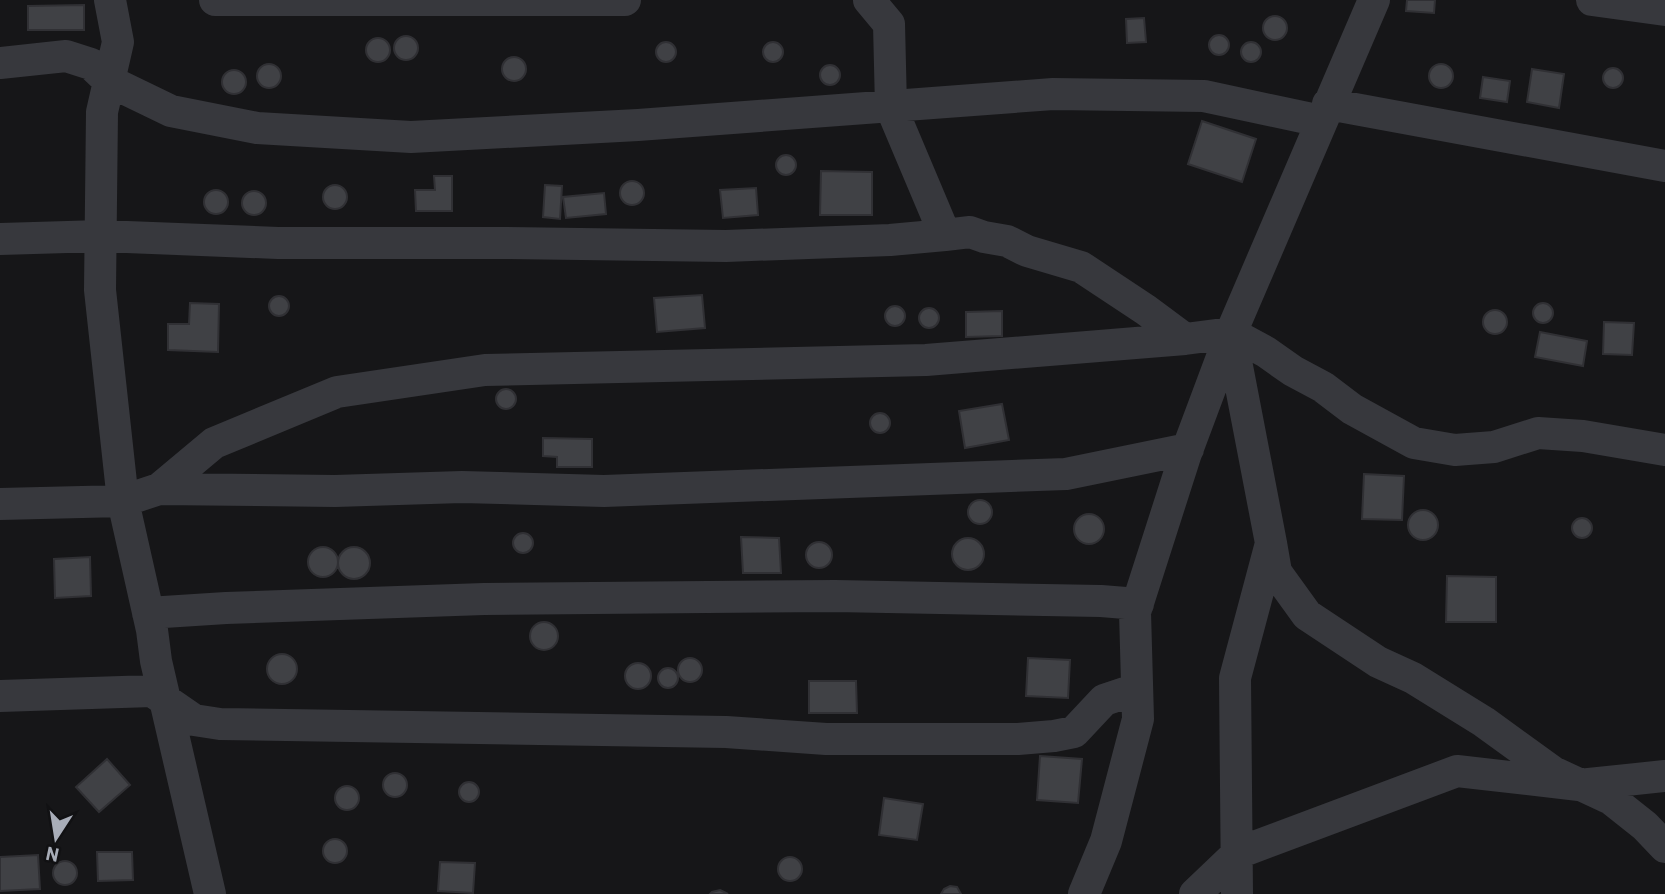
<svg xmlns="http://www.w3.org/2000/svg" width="1665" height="894" font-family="Barlow,sans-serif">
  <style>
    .building { fill: #404145; stroke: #303034; stroke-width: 2 }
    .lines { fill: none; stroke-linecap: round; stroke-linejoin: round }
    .minor { stroke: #37383d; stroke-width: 32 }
  </style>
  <rect width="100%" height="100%" fill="#161618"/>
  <!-- building -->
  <path class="building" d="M1407 0H1435L1434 13 1406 11Z
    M84 5V30H28V6Z
    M1263 28a12 12 0 1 1 24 0a12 12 0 1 1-24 0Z
    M1144 18 1146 42 1127 43 1126 19Z
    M1209 45a10 10 0 1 1 20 0a10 10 0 1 1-20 0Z
    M394 48a12 12 0 1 1 24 0a12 12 0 1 1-24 0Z
    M366 50a12 12 0 1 1 24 0a12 12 0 1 1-24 0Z
    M656 52a10 10 0 1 1 20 0a10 10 0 1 1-20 0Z
    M763 52a10 10 0 1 1 20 0a10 10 0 1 1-20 0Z
    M1241 52a10 10 0 1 1 20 0a10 10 0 1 1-20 0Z
    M502 69a12 12 0 1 1 24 0a12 12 0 1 1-24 0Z
    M1429 76a12 12 0 1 1 24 0a12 12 0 1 1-24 0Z
    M257 76a12 12 0 1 1 24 0a12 12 0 1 1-24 0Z
    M820 75a10 10 0 1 1 20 0a10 10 0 1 1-20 0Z
    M1603 78a10 10 0 1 1 20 0a10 10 0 1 1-20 0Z
    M1532 69 1564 74 1559 108 1527 102Z
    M222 82a12 12 0 1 1 24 0a12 12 0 1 1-24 0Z
    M1483 77 1510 81 1507 102 1480 98Z
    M1202 121 1256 139 1242 182 1188 164Z
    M776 165a10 10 0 1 1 20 0a10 10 0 1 1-20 0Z
    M821 171 872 172V215H820Z
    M434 176H452V211H416L415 190H435Z
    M620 193a12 12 0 1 1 24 0a12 12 0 1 1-24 0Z
    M323 197a12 12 0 1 1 24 0a12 12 0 1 1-24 0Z
    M545 185 562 186 560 219 543 217Z
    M756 188 758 215 723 218 720 190Z
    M204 202a12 12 0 1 1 24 0a12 12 0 1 1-24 0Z
    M242 203a12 12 0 1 1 24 0a12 12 0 1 1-24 0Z
    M604 193 606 214 566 218 563 197Z
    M702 295 705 328 657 332 654 298Z
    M269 306a10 10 0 1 1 20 0a10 10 0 1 1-20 0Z
    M1533 313a10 10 0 1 1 20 0a10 10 0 1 1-20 0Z
    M190 303 219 304 218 352 168 350V324H189Z
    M885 316a10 10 0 1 1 20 0a10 10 0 1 1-20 0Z
    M919 318a10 10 0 1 1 20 0a10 10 0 1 1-20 0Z
    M1483 322a12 12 0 1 1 24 0a12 12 0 1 1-24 0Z
    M1002 311V336L966 337V312Z
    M1604 322 1634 323 1632 355 1603 354Z
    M1540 332 1587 341 1583 366 1535 357Z
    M496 399a10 10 0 1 1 20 0a10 10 0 1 1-20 0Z
    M1002 404 1009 440 965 448 959 411Z
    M870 423a10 10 0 1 1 20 0a10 10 0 1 1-20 0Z
    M543 438 592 439V467H557V457L543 456Z
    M1364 474 1404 476 1402 520 1362 519Z
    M968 512a12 12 0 1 1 24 0a12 12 0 1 1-24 0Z
    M1408 525a15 15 0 1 1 30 0a15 15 0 1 1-30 0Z
    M1074 529a15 15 0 1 1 30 0a15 15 0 1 1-30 0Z
    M1572 528a10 10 0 1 1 20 0a10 10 0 1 1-20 0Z
    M513 543a10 10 0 1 1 20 0a10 10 0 1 1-20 0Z
    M741 537 779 538 781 573H743Z
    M952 554a16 16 0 1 1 32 0a16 16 0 1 1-32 0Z
    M806 555a13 13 0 1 1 26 0a13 13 0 1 1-26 0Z
    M308 562a15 15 0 1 1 30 0a15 15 0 1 1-30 0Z
    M338 563a16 16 0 1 1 32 0a16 16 0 1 1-32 0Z
    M90 557 91 596 55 598 54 559Z
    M1447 576 1496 577V622H1446Z
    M530 636a14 14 0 1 1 28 0a14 14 0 1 1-28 0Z
    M267 669a15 15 0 1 1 30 0a15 15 0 1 1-30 0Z
    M678 670a12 12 0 1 1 24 0a12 12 0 1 1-24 0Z
    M1028 658 1070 660 1068 698 1026 696Z
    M625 676a13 13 0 1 1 26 0a13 13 0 1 1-26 0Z
    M658 678a10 10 0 1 1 20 0a10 10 0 1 1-20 0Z
    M809 681H856L857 713H809Z
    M1040 756 1082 759 1078 803 1037 800Z
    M107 759 130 785 99 812 76 787Z
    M383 785a12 12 0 1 1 24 0a12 12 0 1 1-24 0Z
    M459 792a10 10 0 1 1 20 0a10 10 0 1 1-20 0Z
    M335 798a12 12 0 1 1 24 0a12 12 0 1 1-24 0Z
    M884 798 923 804 917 840 879 835Z
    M323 851a12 12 0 1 1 24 0a12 12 0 1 1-24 0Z
    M97 852H132L133 880 98 881Z
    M38 855 40 889 0 891V857Z
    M778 869a12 12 0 1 1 24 0a12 12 0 1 1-24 0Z
    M53 873a12 12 0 1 1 24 0a12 12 0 1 1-24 0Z
    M440 862 475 863 473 893 438 891Z
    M950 886 957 887 961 894H941L944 889Z
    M720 890 728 894H710L712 892Z"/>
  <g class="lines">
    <!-- minor -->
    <path class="minor" d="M110 0 118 42 102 112 100 290 123 501 152 630 156 661 210 894
      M215 0H625
      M869 0 889 24 891 107 945 235 970 232 984 237 1007 241 1027 251 1081 267 1146 310 1185 339 1231 333 1266 352 1293 371 1323 387 1352 409 1414 443 1455 450 1494 447 1538 433 1583 436 1665 450
      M1592 0 1665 10
      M0 63 66 56 91 64 109 81 171 111 257 128 411 137 638 125 1053 94 1204 96 1321 121
      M1328 104 1665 166
      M0 239 101 236 278 243H508L726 246 890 240 945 235
      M1231 335 1271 543 1235 678 1237 894
      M159 489 214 443 337 392 485 370 926 360 1185 339
      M0 504 123 501 159 489 335 491 462 487 604 491 1066 474 1188 449
      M1271 543 1276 572 1307 615 1378 662 1413 678 1484 722 1553 772 1611 799 1645 826 1665 847
      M148 613 226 608 484 599 835 596 1101 601 1138 604
      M0 696 152 691 194 720 220 724 726 732 826 739H1018L1054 736 1074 732 1104 700 1137 689
      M1084 894 1106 841 1138 719 1135 612 1185 456 1231 333 1374 0
      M1195 894 1238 853 1457 771 1579 785 1665 776"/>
  </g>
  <!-- north arrow -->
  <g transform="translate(56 838) rotate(192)" stroke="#111113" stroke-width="5" paint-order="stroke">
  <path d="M0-5L12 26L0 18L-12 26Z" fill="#a8adb8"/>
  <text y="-10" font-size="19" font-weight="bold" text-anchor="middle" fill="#a8adb8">N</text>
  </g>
</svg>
